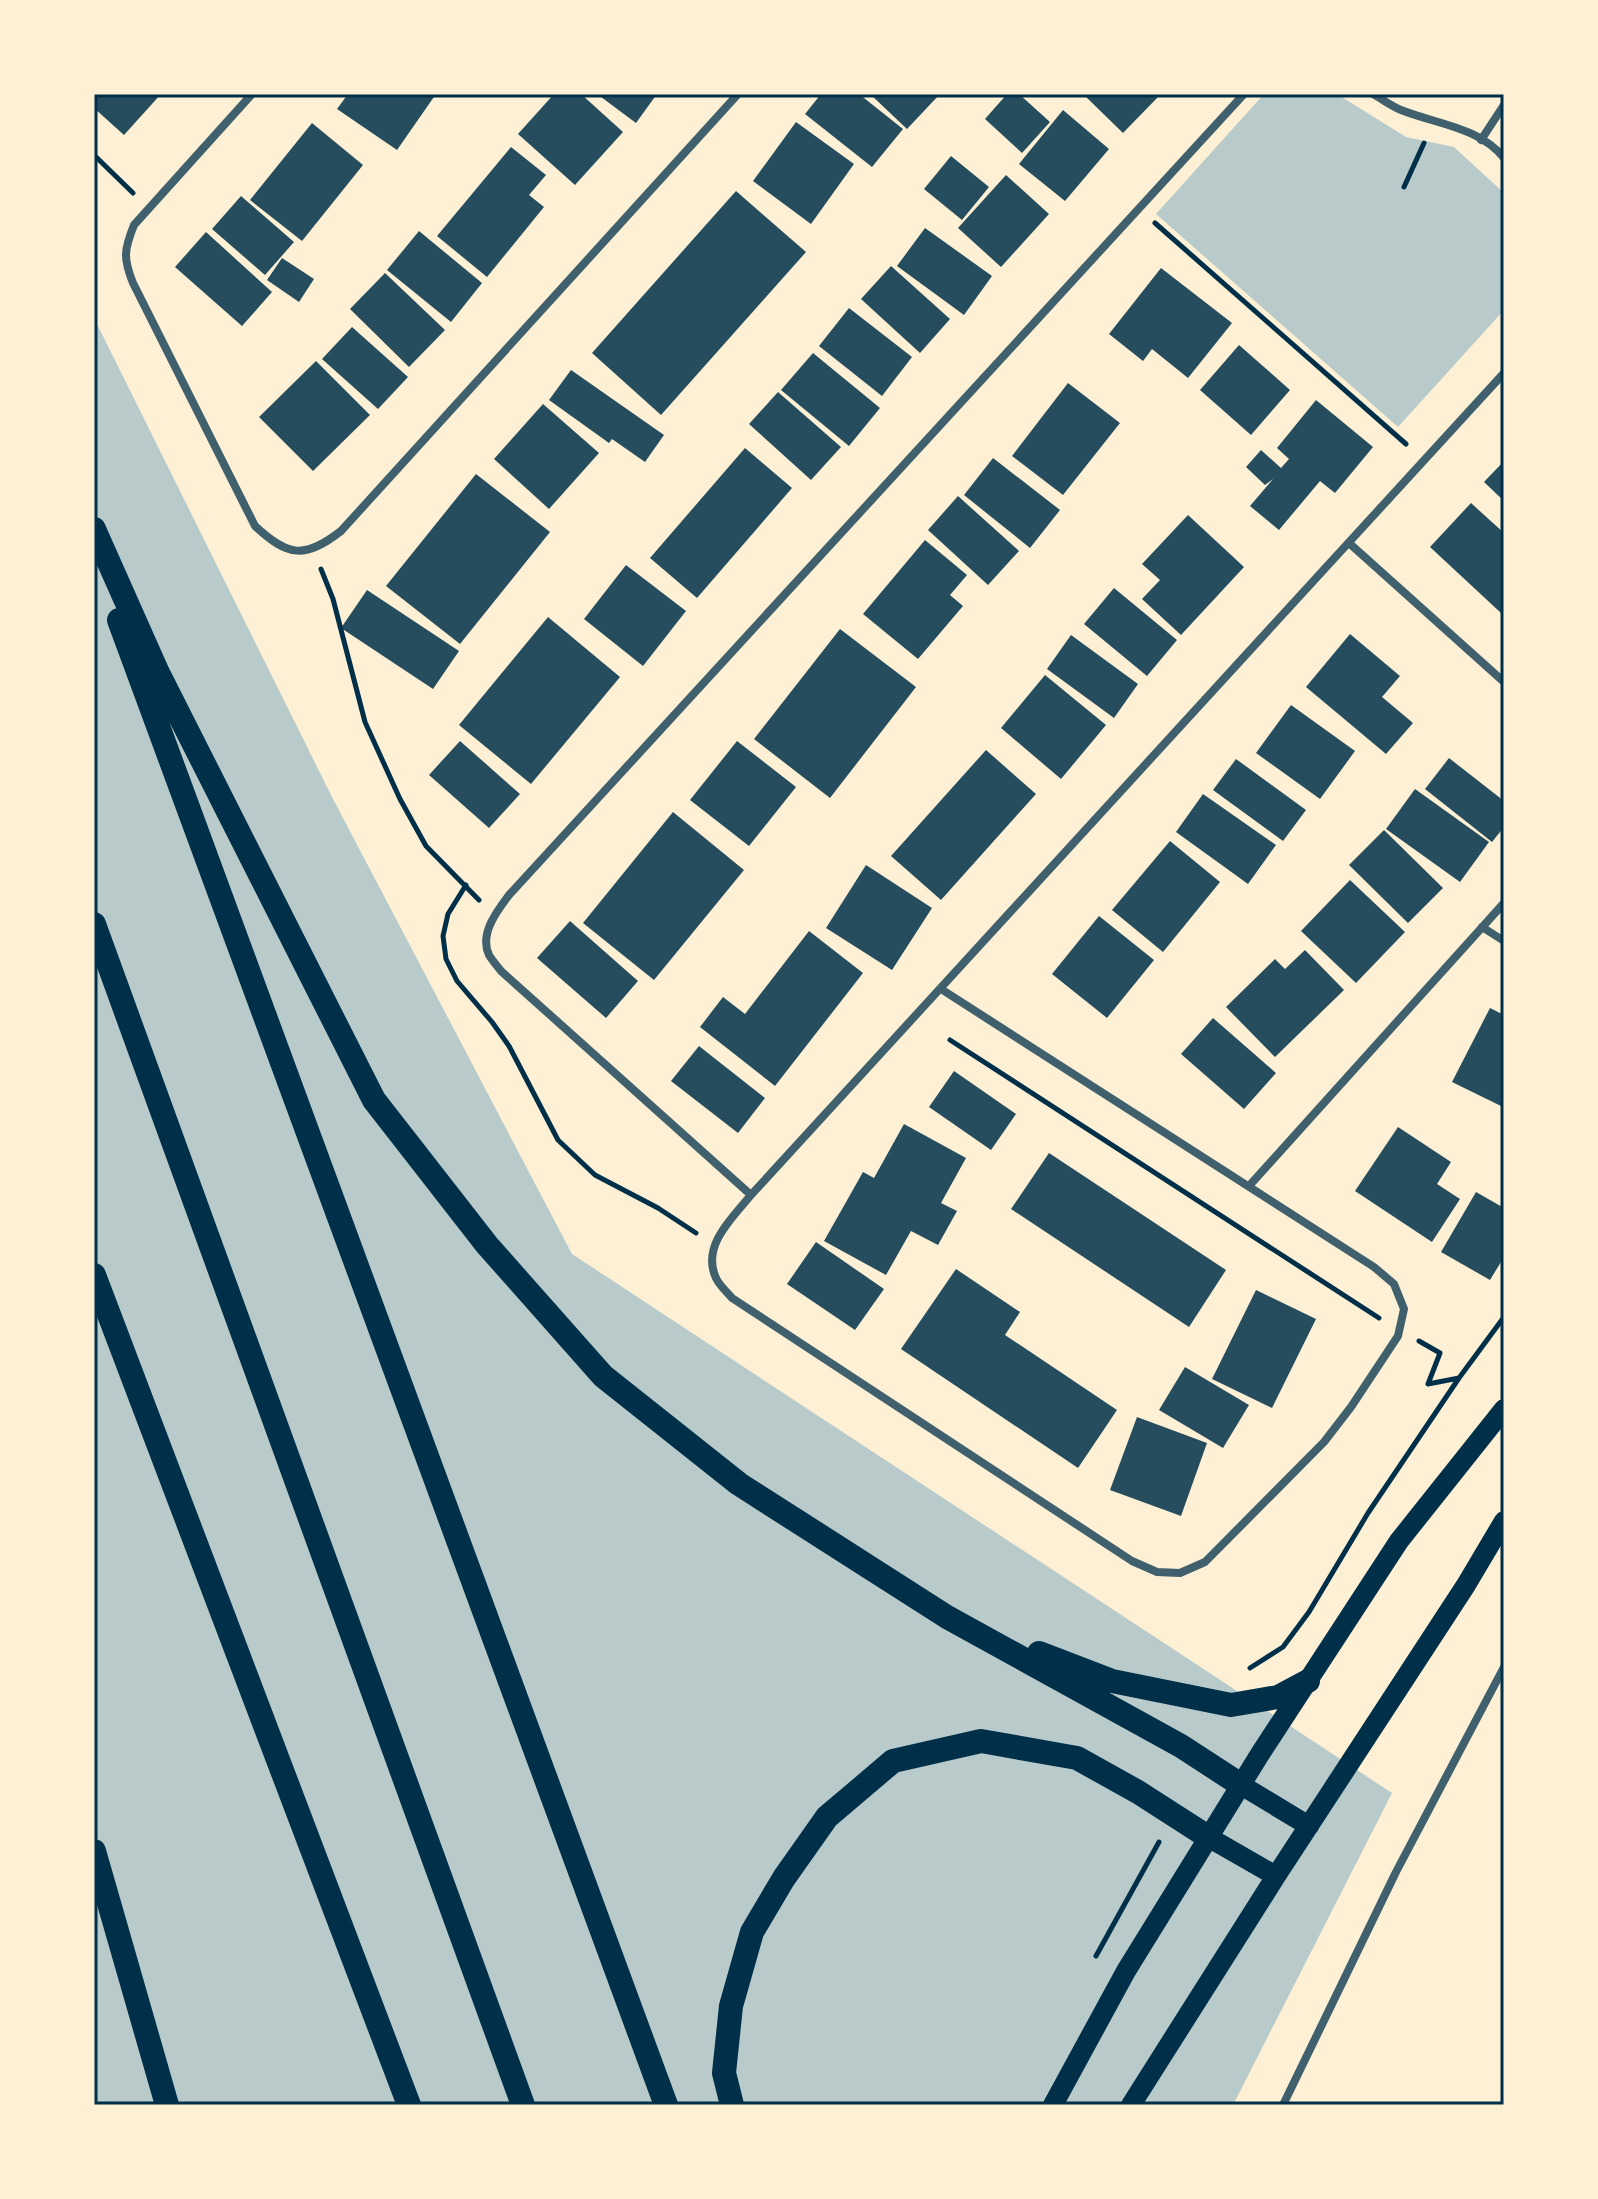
<svg xmlns="http://www.w3.org/2000/svg" width="1598" height="2199" font-family="'Source Sans 3',sans-serif">
  <style>
    .green { fill: #b9caca }
    .building { fill: #264d5e }
    .lines { fill: none; stroke-linecap: round; stroke-linejoin: round }
    .path { stroke: #003049; stroke-width: 5 }
    .minor { stroke: #3f606c; stroke-width: 8 }
    .primary { stroke: #003049; stroke-width: 20 }
    .motorway { stroke: #003049; stroke-width: 24 }
    .neatline { fill: none; stroke: #003049; stroke-width: 3 }
  </style>
  <rect width="100%" height="100%" fill="#fdf0d5"/>
  <!-- green -->
  <path class="green" d="M1264 94H1337L1406 137 1454 147 1504 193V310L1398 427 1156 214Z
    M94 318 332 797 572 1254 1392 1793 1233 2105H94Z"/>
  <!-- building -->
  <path class="building" d="M94 94H161L124 135 94 108Z
    M348 94H436L397 150 337 109Z
    M554 94H581L623 132 575 185 518 134Z
    M597 94H657L636 123Z
    M821 94H859L903 129 872 167 805 114Z
    M870 94H940L907 129Z
    M1007 94H1019L1050 122 1022 153 985 119Z
    M1083 94H1155L1158 97 1123 133Z
    M1063 110 1109 149 1065 201 1019 164Z
    M796 122 854 164 811 224 753 181Z
    M312 123 363 165 302 241 250 200Z
    M511 147 546 175 529 195 544 207 487 277 437 236Z
    M951 156 989 187 962 220 924 189Z
    M1006 175 1049 214 1001 267 958 228Z
    M736 191 806 252 661 415 592 353Z
    M241 196 294 242 265 275 212 229Z
    M925 228 992 276 964 315 897 266Z
    M419 231 482 283 451 322 387 270Z
    M206 232 272 292 242 326 175 267Z
    M282 258 314 279 299 302 267 280Z
    M891 266 950 319 920 353 861 299Z
    M1161 268 1232 323 1188 378 1152 349 1143 361 1109 334Z
    M385 273 445 330 409 367 350 309Z
    M849 308 912 357 882 396 819 346Z
    M352 327 408 377 378 409 322 359Z
    M1239 345 1290 390 1251 435 1200 390Z
    M813 353 880 408 849 446 781 390Z
    M316 361 370 415 313 471 259 417Z
    M571 370 664 435 645 462 612 439 609 443 549 400Z
    M1068 383 1120 423 1063 495 1012 456Z
    M778 392 841 447 811 480 749 424Z
    M1316 400 1373 447 1335 493 1320 481 1279 530 1250 506 1273 479 1265 485 1246 467 1261 450 1281 468 1289 459 1277 448Z
    M543 404 599 453 549 509 494 459Z
    M745 448 792 488 697 598 650 558Z
    M993 458 1060 510 1030 548 964 495Z
    M1504 461V501L1484 482Z
    M476 474 550 532 460 644 386 586Z
    M958 496 1019 551 988 585 928 530Z
    M1471 503 1504 533V610L1501 613 1430 547Z
    M1188 515 1244 567 1181 635 1142 599 1160 580 1142 564Z
    M925 540 967 575 950 595 963 606 918 659 863 614Z
    M626 565 686 611 643 666 584 619Z
    M1114 588 1177 640 1147 676 1084 624Z
    M367 590 459 651 433 689 341 628Z
    M548 617 620 677 531 784 459 725Z
    M840 629 916 687 830 798 754 739Z
    M1350 634 1400 676 1382 697 1413 723 1386 754 1306 687Z
    M1071 635 1138 684 1114 718 1047 669Z
    M1045 675 1106 725 1061 779 1001 728Z
    M1291 705 1355 751 1320 799 1256 753Z
    M460 741 520 794 489 828 429 775Z
    M737 741 796 787 749 846 690 800Z
    M986 750 1036 794 941 900 891 856Z
    M1449 758 1504 801V827L1492 842 1425 789Z
    M1236 759 1306 810 1283 841 1213 790Z
    M1415 789 1489 842 1460 882 1386 829Z
    M1203 794 1276 845 1248 884 1176 832Z
    M673 812 744 870 654 980 583 923Z
    M1384 830 1443 888 1408 923 1349 865Z
    M1170 841 1220 882 1163 952 1112 910Z
    M866 865 932 908 892 970 826 928Z
    M1350 880 1405 932 1356 983 1301 931Z
    M1099 916 1154 960 1107 1018 1052 974Z
    M570 921 638 981 606 1018 537 958Z
    M809 931 863 973 775 1086 700 1027 723 997 745 1014Z
    M1305 950 1344 990 1275 1057 1226 1007 1275 959 1285 969Z
    M1490 1008 1504 1015V1100L1501 1106 1452 1082Z
    M1213 1018 1276 1073 1244 1109 1181 1054Z
    M699 1046 765 1098 738 1133 671 1081Z
    M954 1071 1016 1114 991 1150 929 1107Z
    M904 1124 966 1158 941 1203 957 1211 938 1245 911 1231 886 1275 824 1241 863 1172 874 1178Z
    M1398 1127 1451 1162 1437 1184 1460 1199 1432 1242 1355 1191Z
    M1049 1153 1226 1270 1189 1327 1011 1209Z
    M1476 1192 1504 1208V1257L1490 1280 1441 1252Z
    M816 1242 884 1289 855 1330 787 1284Z
    M956 1269 1020 1312 1005 1335 1117 1410 1078 1468 901 1349Z
    M1256 1290 1316 1319 1272 1408 1212 1379Z
    M1185 1367 1249 1405 1223 1448 1159 1410Z
    M1137 1417 1207 1443 1181 1516 1110 1490Z"/>
  <g class="lines">
    <!-- path -->
    <path class="path" d="M94 155 133 193
      M1404 187 1424 143
      M1155 223 1406 444
      M321 569 333 599 365 722 400 799 426 846 479 900
      M466 885 448 914 443 936 446 959 457 981 492 1022 509 1046 558 1140 595 1175 658 1208 696 1233
      M950 1040 1379 1318
      M1419 1341 1440 1353 1428 1384 1459 1378
      M1250 1668 1283 1647 1309 1612 1368 1513 1459 1378 1504 1317
      M1096 1956 1159 1842"/>
    <!-- minor -->
    <path class="minor" d="M252 94 134 225C124 250 123 258 133 283L255 526C288 557 305 559 341 531L738 94
      M1373 94C1382 99 1391 106 1401 110 1436 124 1479 127 1504 158
      M1481 140 1504 105
      M1349 543 1504 682
      M1482 927 1504 941
      M941 989 1374 1267 1394 1284 1404 1309 1398 1336 1351 1407 1324 1442 1205 1562 1180 1573 1157 1572 1132 1561 732 1298C726 1291 719 1285 716 1278 701 1246 732 1218 751 1195L1504 373
      M1249 1186 1504 903
      M751 1195 501 971C497 966 492 960 489 955 479 934 497 911 509 895L1244 94
      M1283 2105 1396 1872 1504 1667"/>
    <!-- primary -->
    <path class="primary" d="M1241 1785 1309 1826
      M1208 1837 1276 1876
      M1053 2105 1126 1971 1260 1754 1399 1541 1504 1409
      M1131 2105 1276 1876 1466 1585 1504 1521"/>
    <!-- motorway -->
    <path class="motorway" d="M94 529 158 673 374 1100 487 1245 603 1376 739 1484 947 1617 1181 1746 1241 1785
      M119 620 666 2105
      M94 924 523 2105
      M94 1275 409 2105
      M1039 1653 1112 1681 1231 1705 1278 1697 1308 1681
      M94 1851 167 2105
      M732 2105 724 2073 731 2006 752 1932 784 1878 827 1817 893 1761 981 1741 1077 1758 1138 1792 1208 1837"/>
  </g>
  <!-- border -->
  <rect width="1598" height="2199" fill="none" stroke="#fdf0d5" stroke-width="192"/>
  <rect x="96" y="96" width="1406" height="2007" class="neatline"/>
</svg>
